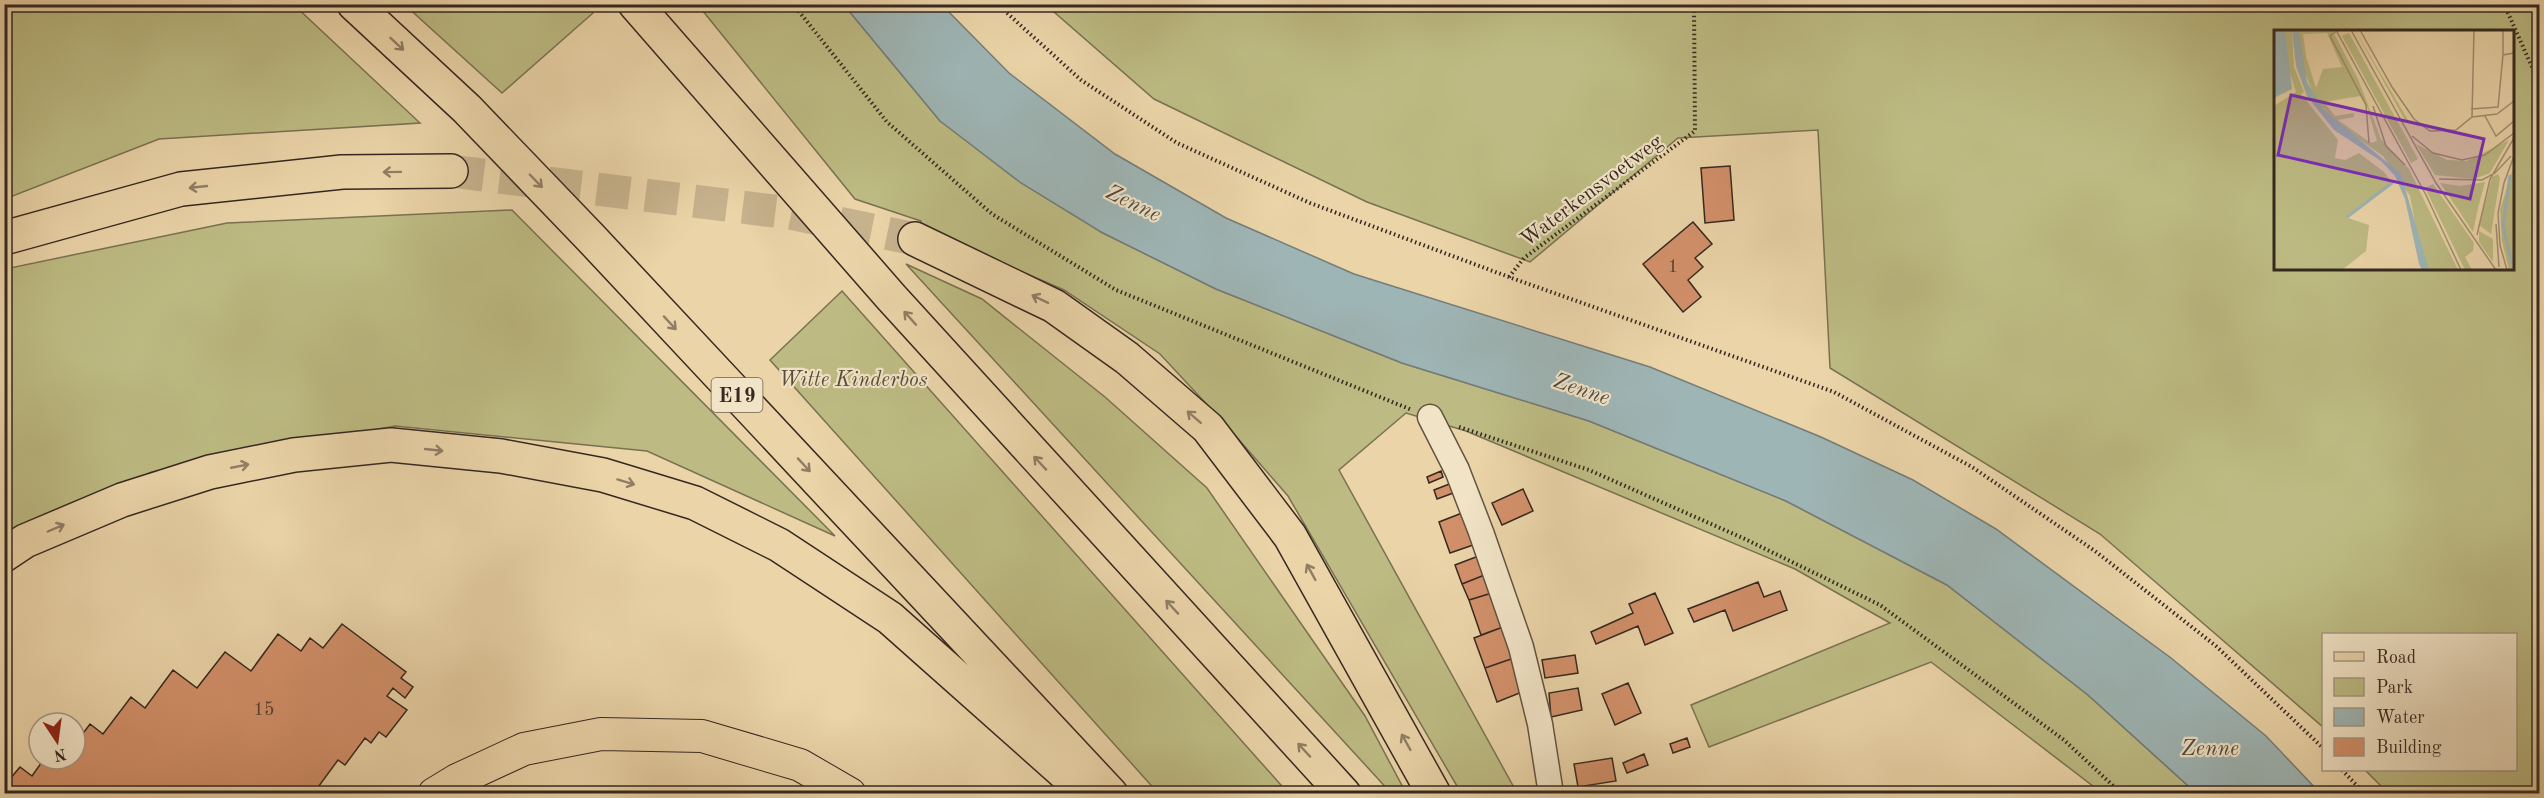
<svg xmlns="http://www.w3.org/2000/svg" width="2544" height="798" font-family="'Old Standard TT',serif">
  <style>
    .green { fill: #bdbb83; stroke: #797252; stroke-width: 1.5; fill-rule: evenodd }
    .water { fill: #9eb5b5; stroke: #747d7a; stroke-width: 1.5 }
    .building { fill: #d2906a; stroke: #352821; stroke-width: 1.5 }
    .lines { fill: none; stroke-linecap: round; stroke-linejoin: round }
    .highway-tunnel { stroke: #c6b28d; stroke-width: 33; stroke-dasharray: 33 16; stroke-linecap: butt }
    .minor-casing { stroke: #625343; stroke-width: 27 }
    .major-casing { stroke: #352821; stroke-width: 34 }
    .highway-casing { stroke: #352821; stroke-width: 36 }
    .path { stroke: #352821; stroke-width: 4; stroke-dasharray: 1.5 3; stroke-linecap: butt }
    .minor { stroke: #f1e3c6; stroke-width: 24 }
    .major { stroke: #ead4a8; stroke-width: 32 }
    .highway { stroke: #ead4a8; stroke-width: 33 }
    .oneway { stroke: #907e64 }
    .labels { text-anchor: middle; stroke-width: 4.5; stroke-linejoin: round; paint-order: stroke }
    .number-label { font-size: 18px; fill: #5c4233 }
    .shield { fill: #f1e3c6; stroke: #6d6052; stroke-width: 1.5 }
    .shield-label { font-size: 20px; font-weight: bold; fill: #352821 }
    .street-label { font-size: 21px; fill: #352821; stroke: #f1e3c6 }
    .park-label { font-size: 21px; font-style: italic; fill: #574d3a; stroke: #f1e3c6 }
    .water-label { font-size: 22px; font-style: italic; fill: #4f4b46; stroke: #f1e3c6 }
    .inset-river { fill: none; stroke: #9eb5b5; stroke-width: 3 }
    .inset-road { fill: none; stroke: #a28f72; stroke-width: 1.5 }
    .view { fill: #7b2cbf; fill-opacity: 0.15; stroke: #7b2cbf; stroke-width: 3 }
    .inset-edge { fill: none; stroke: #352821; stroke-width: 3 }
  </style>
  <rect width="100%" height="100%" fill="#ead4a8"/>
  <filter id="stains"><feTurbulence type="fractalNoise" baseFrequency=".00333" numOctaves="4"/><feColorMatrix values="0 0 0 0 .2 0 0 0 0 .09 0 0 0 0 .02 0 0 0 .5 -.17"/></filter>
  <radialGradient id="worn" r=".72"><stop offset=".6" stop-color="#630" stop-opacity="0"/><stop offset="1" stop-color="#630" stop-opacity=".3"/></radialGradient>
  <!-- green -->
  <path class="green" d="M5 4 294 5 420 123 159 139 5 199Z
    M586 4 593 13 502 93 405 5Z
    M698 5H844L940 121 1101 232 1216 289 1402 363 1589 421 1786 501 1947 585 2088 695 2196 793H2102L1931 662 1709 747 1691 705 1890 623 1795 569 1466 431 1406 413 1339 470 1517 793H1461L1288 496 1226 425 1160 354 1064 290 920 227 921 221 855 199Z
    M1046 5H2539V793H2388L2365 770H2516V634H2324L2323 727 2100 534 1830 368 1818 130 1678 138 1530 262 1367 202 1154 99ZM2276 32H2512V268H2276Z
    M512 210 835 536 647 451 395 426 152 472 5 536V269L227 223Z
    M906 264 982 299 1105 397 1207 488 1365 716 1406 793H1391Z
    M842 291 1288 793H1158L770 360Z"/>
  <!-- water -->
  <path class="water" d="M844 5H942L1009 73 1115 154 1226 218 1354 274 1650 367 1821 437 1913 480 1996 529 2171 658 2266 736 2320 793H2196L2088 695 1947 585 1786 501 1589 421 1402 363 1216 289 1101 232 1021 183 940 121Z"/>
  <!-- building -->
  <path class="building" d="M1730 166 1734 220 1705 223 1701 168Z
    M1693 222 1712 244 1695 258 1703 267 1688 280 1701 297 1683 312 1643 264Z
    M1441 471 1443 477 1429 483 1427 477Z
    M1452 483 1456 492 1437 499 1434 490Z
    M1523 489 1533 511 1502 525 1492 503Z
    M1462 513 1476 544 1450 553 1439 522Z
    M1481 555 1487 574 1462 584 1455 565Z
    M1487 574 1492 593 1469 600 1462 584Z
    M1758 582 1764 597 1780 591 1787 610 1733 631 1725 610 1694 622 1688 609Z
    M1492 593 1503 627 1481 635 1469 600Z
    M1655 593 1673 633 1645 645 1638 626 1596 644 1591 632 1633 613 1629 604Z
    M342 624 406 672 401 678 413 687 405 698 393 688 387 696 407 710 386 737 379 732 371 743 365 738 345 765 338 760 313 794H303L297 789 294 794H4V777L9 780 20 767 32 776 44 759H59L62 761 64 759H75V744L90 724 103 734 131 697 145 708 173 670 197 688 225 652 251 671 278 634 301 651 310 638 323 648Z
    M1503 627 1514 658 1485 668 1474 638Z
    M1575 655 1578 673 1545 678 1542 660Z
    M1514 658 1522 692 1497 702 1485 668Z
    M1628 683 1641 713 1615 725 1602 694Z
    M1578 688 1582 710 1551 717 1549 693Z
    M1687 738 1690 747 1673 753 1670 744Z
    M1644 754 1648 765 1627 773 1623 763Z
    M1612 758 1616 781 1578 787 1574 764Z"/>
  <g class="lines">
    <!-- highway-tunnel -->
    <path class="highway-tunnel" d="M451 171 790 213 915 239"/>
    <!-- minor casing -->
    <g class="minor-casing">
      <path id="minor" d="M1430 417 1457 470 1481 532 1521 647 1540 724 1551 794"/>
    </g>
    <!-- major casing -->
    <g class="major-casing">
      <path id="major" d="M434 794 457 780 524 749 601 734 702 736 800 765 850 794"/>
    </g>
    <!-- highway casing -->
    <g class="highway-casing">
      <path id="highway" d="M354 4 467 109 590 237 1111 794
        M635 4 891 297 1344 794
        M4 238 181 189 342 172 451 171
        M915 239 1054 306 1127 358 1208 428 1290 536 1434 794
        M4 555 25 541 122 500 210 472 294 455 391 445 501 456 603 475 695 503 779 545 890 618 1088 794"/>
    </g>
    <!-- path -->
    <path class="path" d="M793 4 887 122 992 214 1116 290 1412 410
      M997 4 1081 80 1177 143 1310 203 1509 277 1834 392 1972 467 2095 551 2216 646 2324 749
      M2504 4 2540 85
      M1509 277 1524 258 1695 131 1694 4
      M1459 427 1589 470 1745 539 1880 605 2064 740 2122 794
      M2342 770 2365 794"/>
    <!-- minor -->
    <use href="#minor" class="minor"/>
    <!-- major -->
    <use href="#major" class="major"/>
    <!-- highway -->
    <use href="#highway" class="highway"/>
  </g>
  <!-- one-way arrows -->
  <defs><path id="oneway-shaft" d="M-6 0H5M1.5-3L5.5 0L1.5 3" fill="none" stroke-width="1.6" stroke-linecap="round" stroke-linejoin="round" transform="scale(1.5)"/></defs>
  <g class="oneway">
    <use href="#oneway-shaft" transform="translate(397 44) rotate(43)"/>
    <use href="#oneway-shaft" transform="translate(392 172) rotate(179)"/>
    <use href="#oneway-shaft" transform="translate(536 181) rotate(46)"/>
    <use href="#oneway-shaft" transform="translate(198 187) rotate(174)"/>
    <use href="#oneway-shaft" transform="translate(1040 299) rotate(-154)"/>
    <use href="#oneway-shaft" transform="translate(910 318) rotate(-132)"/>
    <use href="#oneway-shaft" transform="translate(670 323) rotate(47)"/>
    <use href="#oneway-shaft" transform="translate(1194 417) rotate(-139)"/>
    <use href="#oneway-shaft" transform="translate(434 450) rotate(6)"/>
    <use href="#oneway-shaft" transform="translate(1040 463) rotate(-133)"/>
    <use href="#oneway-shaft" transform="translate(804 465) rotate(47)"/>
    <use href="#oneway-shaft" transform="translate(240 466) rotate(-11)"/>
    <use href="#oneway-shaft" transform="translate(626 482) rotate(17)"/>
    <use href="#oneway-shaft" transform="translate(56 528) rotate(-23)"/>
    <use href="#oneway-shaft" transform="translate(1311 572) rotate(-119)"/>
    <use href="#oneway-shaft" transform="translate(1172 607) rotate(-133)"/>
    <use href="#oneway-shaft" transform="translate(1406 742) rotate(-119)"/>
    <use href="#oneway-shaft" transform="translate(1304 750) rotate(-133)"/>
  </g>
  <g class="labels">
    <!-- number labels -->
    <g class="number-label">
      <text x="1673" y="272">1</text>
      <text x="264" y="715">15</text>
    </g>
    <!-- shield labels -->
    <rect class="shield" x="711.5" y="378" width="51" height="34" rx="4.5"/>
    <g class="shield-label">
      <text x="737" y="402">E19</text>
    </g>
    <!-- street labels -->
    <g class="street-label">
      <text transform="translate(1591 190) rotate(-37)" y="7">Waterkensvoetweg</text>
    </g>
    <!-- park labels -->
    <g class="park-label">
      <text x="853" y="386">Witte Kinderbos</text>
    </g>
    <!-- water labels -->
    <g class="water-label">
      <text transform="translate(1134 202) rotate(26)" y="8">Zenne</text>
      <text transform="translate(1582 388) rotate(19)" y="8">Zenne</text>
      <text x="2210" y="755">Zenne</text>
    </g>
  </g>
  <!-- overview -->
  <g transform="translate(2274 30)">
    <rect width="240" height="240" fill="#ead4a8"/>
    <path d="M11 0H18L20 37 30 62 27 64 64 110 61 128 71 130 85 123 110 142 119 154 74 188 95 195 92 221 68 240H0V76L22 62 13 34ZM25 0H58L84 49 107 109 135 139 184 240H155L146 219 136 166 109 126 59 91 40 66 28 35ZM53 3 68 37 49 39 42 58 32 26 29 4ZM86 66 93 76 103 111 97 113 64 90 80 87V83L61 86 50 72ZM81 0 134 90 132 92ZM75 3 144 129 137 133 68 6ZM235 110 216 143 200 149 161 145 142 114 173 130 193 131ZM240 135V240H235L228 211 226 180ZM224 144 226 148 217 204 205 195 218 147ZM211 152 204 178 199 202 166 153 186 156ZM159 154 200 213 199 221 191 227 198 240H191L151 158ZM205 201 219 209V232L205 212Z" fill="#bdbb83" fill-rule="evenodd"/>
    <path d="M0 0H11L18 59 0 68ZM18 0H25L33 52 50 80 127 144 155 240H148L145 234 131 169 121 146 107 131 60 100 33 66 22 36Z" fill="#9eb5b5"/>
    <path class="inset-river" d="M236 145 229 196 238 234M73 187 119 152"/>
    <path class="inset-road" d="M62 0 152 165 187 240M77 0 162 153 222 240M86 0 118 57 140 89 156 101 182 100 198 87 223 84 240 71M63 1 56 6 92 75 95 113M229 25V0M99 76 112 116 131 135M197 79 224 77 229 25 240 23M211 86 222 106 240 91M198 87 200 0M138 106 159 123 188 130 211 125 240 103M165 149 208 150 221 143 237 126M222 194 225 237M203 205 216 149 240 108M233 240 226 215 224 183 230 153 240 126"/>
    <path class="view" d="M17 65 210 109 196 169 4 125Z"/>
    <rect width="240" height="240" class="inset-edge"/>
  </g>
  <!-- margin -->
  <rect width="2544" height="798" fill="none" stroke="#ead4a8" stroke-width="24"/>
  <rect x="6" y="6" width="2532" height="786" fill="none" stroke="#352821" stroke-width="3"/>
  <rect x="12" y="12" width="2520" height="774" fill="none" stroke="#352821" stroke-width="1.5"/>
  <!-- legend -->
  <rect x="2322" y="633" width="195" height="138" fill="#f1e3c6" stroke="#a69884" stroke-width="1.5"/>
  <rect x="2334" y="652" width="30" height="9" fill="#ead4a8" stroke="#a69884" stroke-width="1.5"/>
  <text x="2376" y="663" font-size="18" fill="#352821">Road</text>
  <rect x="2334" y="678" width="30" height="18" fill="#bdbb83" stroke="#a69884" stroke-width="1.5"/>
  <text x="2376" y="693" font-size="18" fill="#352821">Park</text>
  <rect x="2334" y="708" width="30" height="18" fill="#9eb5b5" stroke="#a69884" stroke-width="1.5"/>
  <text x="2376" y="723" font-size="18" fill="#352821">Water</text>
  <rect x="2334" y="738" width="30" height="18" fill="#d2906a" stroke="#a69884" stroke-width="1.5"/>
  <text x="2376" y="753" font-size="18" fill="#352821">Building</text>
  <!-- north arrow -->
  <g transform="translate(57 741) rotate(167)"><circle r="28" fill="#f1e3c6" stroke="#a69884" stroke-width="1.5"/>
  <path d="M0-4.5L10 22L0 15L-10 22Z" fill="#8f2418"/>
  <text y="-9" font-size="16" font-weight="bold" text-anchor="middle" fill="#352821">N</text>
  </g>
  <rect width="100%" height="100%" filter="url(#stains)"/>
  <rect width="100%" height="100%" fill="url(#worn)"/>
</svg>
